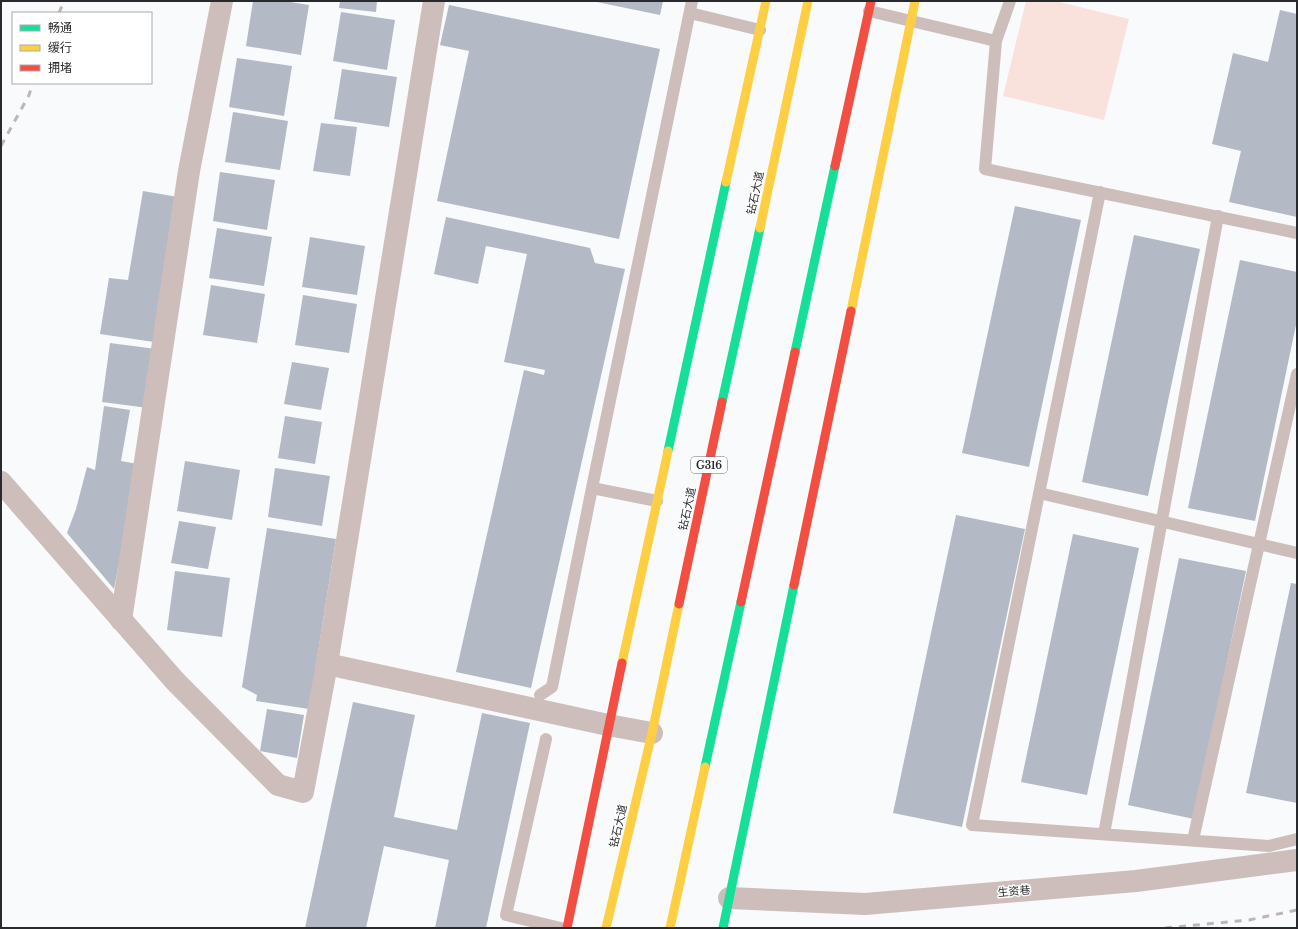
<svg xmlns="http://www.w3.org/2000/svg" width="1298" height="929" font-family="'Libre Baskerville','Noto Sans SC',serif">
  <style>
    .green { fill: #f9e1dc }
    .building { fill: #b3b9c5 }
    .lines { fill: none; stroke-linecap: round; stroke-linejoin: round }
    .lane { stroke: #cebebb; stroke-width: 12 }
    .street { stroke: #cebebb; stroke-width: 22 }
    .fast { stroke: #16e098; stroke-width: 9 }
    .slow { stroke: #ffcf43; stroke-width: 9 }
    .jam { stroke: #f24e42; stroke-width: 9 }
    .rail { stroke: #beb6b5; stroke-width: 3; stroke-dasharray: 7 7; stroke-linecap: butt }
    .labels { text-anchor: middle; stroke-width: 3; stroke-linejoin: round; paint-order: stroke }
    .shield { fill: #fff; stroke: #696a6c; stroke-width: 1 }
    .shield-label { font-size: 10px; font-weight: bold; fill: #292a2d }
    .street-label { font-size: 11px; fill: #292a2d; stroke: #fff }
  </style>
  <rect width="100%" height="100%" fill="#f8fafc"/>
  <!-- green -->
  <path class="green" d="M1026 1H1055L1129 19 1104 120 1003 96Z"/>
  <!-- building -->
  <path class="building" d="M253 1H284L309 5 301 55 246 46Z
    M340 1H377L376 12 339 8Z
    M592 1H663L660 15Z
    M449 5 660 49 619 239 437 201 469 51 440 45Z
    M1280 10 1297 14V217L1229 202 1241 151 1212 144 1233 53 1268 62Z
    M341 12 395 20 387 70 333 61Z
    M237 58 292 66 284 116 229 107Z
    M342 69 397 77 389 127 334 119Z
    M233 112 288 121 280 170 225 162Z
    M321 123 357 127 350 176 313 171Z
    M220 172 275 180 267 230 213 221Z
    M143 191 178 197 154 342 100 334 109 278 128 280Z
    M1015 206 1081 220 1029 467 962 453Z
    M446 217 590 248 595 263 625 269 531 688 456 672 524 370 544 375 545 370 504 362 527 254 486 246 478 284 434 274Z
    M217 228 272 237 264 286 209 278Z
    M1134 235 1200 249 1148 496 1082 482Z
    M310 237 365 246 357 295 302 287Z
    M1240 260 1297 272V320L1255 521 1188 508Z
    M211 285 265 294 257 343 203 335Z
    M303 295 357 304 349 353 295 345Z
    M110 343 156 349 148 408 102 402Z
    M292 362 329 368 321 410 284 404Z
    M104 406 130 410 121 461 138 464 114 589 67 533 76 509 87 467 95 470Z
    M285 416 322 422 315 464 278 458Z
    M185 461 240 470 232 520 177 511Z
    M275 468 330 476 322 526 268 517Z
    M956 515 1025 529 962 827 893 813Z
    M179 521 216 527 208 569 171 563Z
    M267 528 336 539 309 709 256 701 257 695 242 687Z
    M1073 534 1139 548 1087 795 1021 782Z
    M1179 558 1246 571 1194 819 1128 805Z
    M175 571 230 578 222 637 167 630Z
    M1291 583 1297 584V803L1246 793Z
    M353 702 415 715 394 817 457 830 482 713 530 723 486 928H435L449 860 384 846 366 928H305Z
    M267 709 304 715 297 758 260 751Z"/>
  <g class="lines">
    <!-- lane -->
    <path class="lane" d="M869 11 996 41 985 169 1297 233
      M690 13 760 30
      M996 41 1010 1
      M1100 192 972 825 1269 846 1297 839
      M1039 493 1297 553
      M657 501 592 488 692 1
      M540 695 552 687 592 488
      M546 739 506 915 561 928
      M1104 834 1218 216
      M1193 840 1297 374"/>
    <!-- street -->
    <path class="street" d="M434 1 327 664 608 725 652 733
      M1 482 175 681 278 785 303 792 327 664
      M121 620 189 171 222 1
      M729 898 865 904 1136 881 1297 860"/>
    <!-- fast -->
    <path class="fast" d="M795 352 835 166
      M722 402 760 228
      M668 451 726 182
      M705 767 741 602
      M723 928 794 585"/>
    <!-- slow -->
    <path class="slow" d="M726 182 766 1
      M760 228 808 1
      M851 311 915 1
      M622 663 668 451
      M606 928 652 733 679 604
      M670 928 705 767"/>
    <!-- jam -->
    <path class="jam" d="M835 166 871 1
      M794 585 851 311
      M741 602 795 352
      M679 604 722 402
      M567 928 622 663"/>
    <!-- rail -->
    <path class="rail" d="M59 13 64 1
      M1 146 29 95 33 83
      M1165 928 1249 920 1297 910"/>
  </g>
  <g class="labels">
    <!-- shield labels -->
    <rect class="shield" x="691" y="457" width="36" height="16" rx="3"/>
    <g class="shield-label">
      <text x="709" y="469">G316</text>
    </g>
    <!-- street labels -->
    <g class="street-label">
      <text transform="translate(755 193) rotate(-78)" y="4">钻石大道</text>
      <text transform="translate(687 509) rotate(-78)" y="4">钻石大道</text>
      <text transform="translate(618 826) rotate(-77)" y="4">钻石大道</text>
      <text transform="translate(1014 891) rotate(-5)" y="4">生资巷</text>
    </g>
  </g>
  <!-- border -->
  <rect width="1298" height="929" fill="none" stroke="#292a2d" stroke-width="4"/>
  <!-- legend -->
  <rect x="12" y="12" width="140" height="72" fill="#ffffff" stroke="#a9aaab"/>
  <rect x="20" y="25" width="20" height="6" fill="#16e098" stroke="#a9aaab"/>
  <text x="48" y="32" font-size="12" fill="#292a2d">畅通</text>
  <rect x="20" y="45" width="20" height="6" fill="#ffcf43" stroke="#a9aaab"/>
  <text x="48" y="52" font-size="12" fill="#292a2d">缓行</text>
  <rect x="20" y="65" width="20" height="6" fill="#f24e42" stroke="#a9aaab"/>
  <text x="48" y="72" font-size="12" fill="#292a2d">拥堵</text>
</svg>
